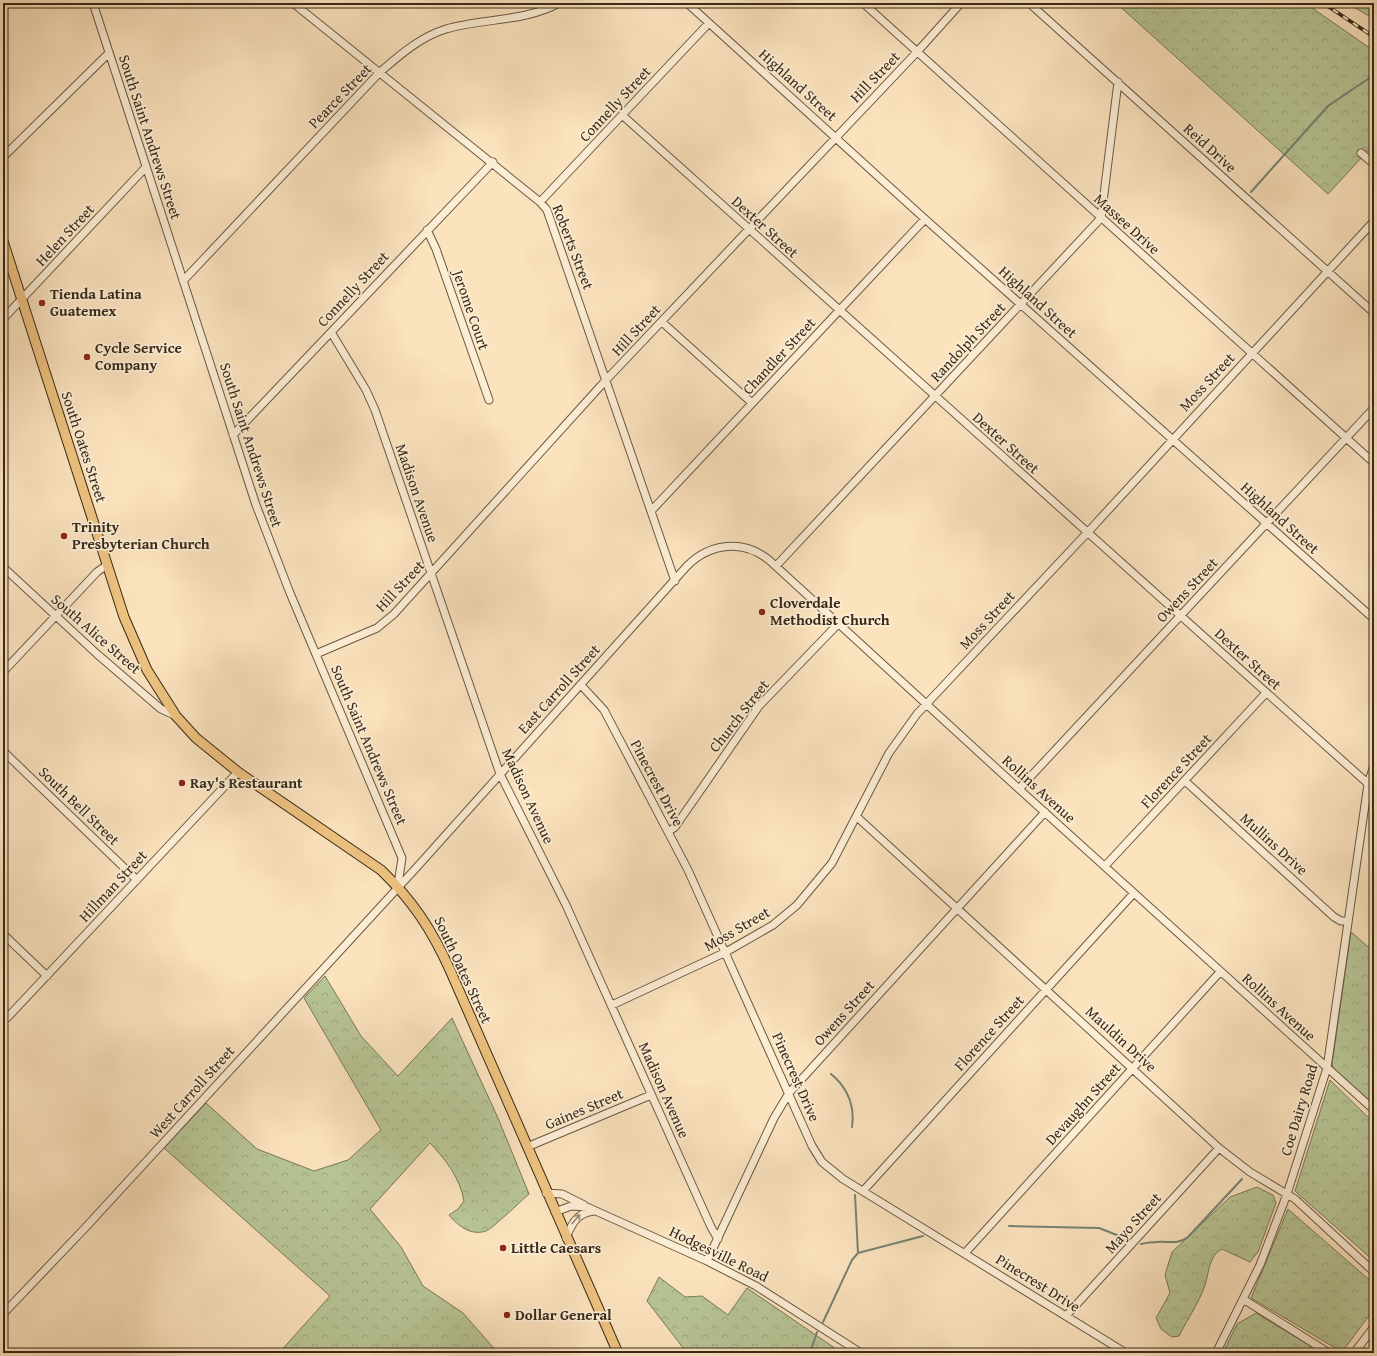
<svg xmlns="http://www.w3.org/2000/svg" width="1377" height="1356" font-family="'Gentium Book Plus',serif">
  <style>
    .forest { fill: url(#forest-crowns); stroke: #787858 }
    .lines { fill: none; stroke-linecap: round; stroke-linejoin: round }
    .stream { stroke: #768375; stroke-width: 2 }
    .minor-casing { stroke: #695842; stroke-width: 9 }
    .major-casing { stroke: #382a19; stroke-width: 11 }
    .minor { stroke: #fcedd5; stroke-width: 7 }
    .major { stroke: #eec27f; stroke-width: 9 }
    .rail-casing { stroke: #382a19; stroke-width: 3.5 }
    .rail { stroke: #fcedd5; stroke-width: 2; stroke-dasharray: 6; stroke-linecap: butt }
    .oneway { stroke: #9a8c77 }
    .poi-dot { fill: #8f2418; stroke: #fcedd5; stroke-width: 1.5 }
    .labels { text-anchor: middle; stroke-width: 3.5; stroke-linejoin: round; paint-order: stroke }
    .street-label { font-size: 15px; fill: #382a19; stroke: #fcedd5 }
    .poi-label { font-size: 15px; font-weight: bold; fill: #382a19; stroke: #fcedd5; text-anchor: start }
  </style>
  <defs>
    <pattern id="forest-crowns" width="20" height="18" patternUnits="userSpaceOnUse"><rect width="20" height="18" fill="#b8c596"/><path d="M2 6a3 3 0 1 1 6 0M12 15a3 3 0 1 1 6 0" fill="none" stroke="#9fa981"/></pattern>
  </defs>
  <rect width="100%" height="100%" fill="#fbe3be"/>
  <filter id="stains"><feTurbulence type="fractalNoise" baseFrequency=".005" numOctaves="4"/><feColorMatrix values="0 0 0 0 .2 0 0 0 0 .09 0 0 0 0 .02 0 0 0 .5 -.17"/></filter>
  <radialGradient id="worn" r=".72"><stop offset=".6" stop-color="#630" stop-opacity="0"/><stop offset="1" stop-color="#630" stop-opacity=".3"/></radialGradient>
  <!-- forest -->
  <path class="forest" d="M1116 3H1305L1374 51V144L1328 194Z
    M1347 3H1374V19Z
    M1351 932 1374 952V1105L1333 1068 1332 1064Z
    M325 976 361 1036 398 1076 452 1018 498 1118 529 1194C521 1201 493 1228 486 1231 471 1236 458 1226 449 1215L458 1209 464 1201C460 1178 446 1160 430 1143L370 1209 401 1247 423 1286 463 1313 498 1353H279L330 1296 164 1148 206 1103 257 1149 314 1171 348 1160 381 1130 304 998Z
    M1330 1080 1374 1123V1261L1295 1191Z
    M1257 1187 1273 1195 1276 1203 1258 1252 1250 1262 1222 1249C1209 1255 1209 1273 1205 1285 1199 1303 1187 1320 1179 1336L1172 1337 1161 1329 1156 1318 1170 1293 1165 1275 1172 1252 1230 1197Z
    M1288 1209 1374 1284V1309L1342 1352 1251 1298Z
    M659 1277 685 1297 702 1296 728 1315 747 1288 842 1353H687L647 1301Z
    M1256 1313 1314 1348 1320 1353H1223L1237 1324Z"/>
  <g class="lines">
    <!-- stream -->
    <path class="stream" d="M1251 192 1328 106 1374 75
      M831 1074C848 1088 855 1105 852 1127
      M855 1195 858 1253
      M1009 1226 1099 1228 1127 1239
      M1141 1244C1146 1243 1152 1242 1157 1242 1170 1241 1177 1245 1188 1237L1242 1179
      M823 1322 852 1260 858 1253 923 1236
      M810 1353 817 1332"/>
    <!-- minor casing -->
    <g class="minor-casing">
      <path id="minor" d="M93 3 256 505 290 593 402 858 398 884
        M293 3 540 202 547 210 675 581
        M687 3 925 219 1374 619
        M863 3 1374 463
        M1029 3 1374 313
        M622 115 1374 789
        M1361 153 1374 164
        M3 157 109 53
        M540 202 709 23
        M427 230 436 249 489 400
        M183 281 380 72C400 55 420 37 446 29 483 18 525 22 559 3
        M3 319 146 167
        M662 322 752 403
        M331 332 366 390 375 410 500 774 566 905 711 1227 718 1239
        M233 435 493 162
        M652 510 925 219
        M776 566 1101 218 1118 82
        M3 567 97 654 161 709 176 716
        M316 654 377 628 394 614 606 380 917 52 961 3
        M3 672 97 572 107 565
        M581 685 604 710 688 870 812 1146 822 1162 843 1179 1126 1353
        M3 751 137 880
        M1185 781 1334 917 1341 921H1348
        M1019 789 1374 408
        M857 817 1219 1148 1250 1172 1295 1199 1374 1272
        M668 832 675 827 759 706 839 623
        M1105 866 1266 693
        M3 934 47 976
        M612 1005 726 952 773 925 797 905 832 863 889 753 917 714 1087 533 1374 221
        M7 1018 238 772
        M527 1147 651 1095
        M863 1191 1134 893
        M546 1193 562 1194 584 1205
        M555 1212 571 1206 587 1207 707 1261 756 1286 861 1353
        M566 1238C572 1223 577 1213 594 1211
        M965 1253 1220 972
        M707 1261 774 1118 789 1093 1045 812
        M1243 1299 1329 1353
        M3 1314 85 1228 417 867 687 566C710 543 743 539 769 560L1019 789 1374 1110
        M1066 1316 1219 1148
        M1216 1353 1260 1265 1287 1194 1327 1068 1368 784 1374 765
        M1354 1353 1374 1327"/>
    </g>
    <!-- major casing -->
    <g class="major-casing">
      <path id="major" d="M3 241 124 617 147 670 176 716 196 738 238 772 381 870C413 901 432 930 450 970L618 1353"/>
    </g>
    <!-- minor -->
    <use href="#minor" class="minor"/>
    <!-- major -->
    <use href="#major" class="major"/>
    <!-- rail casing -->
    <g class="rail-casing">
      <path id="rail" d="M1323 3 1374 37"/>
    </g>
    <!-- rail -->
    <use href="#rail" class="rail"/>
  </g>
  <!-- one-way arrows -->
  <defs><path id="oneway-shaft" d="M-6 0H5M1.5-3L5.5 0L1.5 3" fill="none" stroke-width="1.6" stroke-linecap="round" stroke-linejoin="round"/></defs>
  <use class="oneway" href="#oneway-shaft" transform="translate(576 1219) rotate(-49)"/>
  <!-- markers -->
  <g class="poi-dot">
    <circle cx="42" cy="303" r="4"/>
    <circle cx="87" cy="357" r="4"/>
    <circle cx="64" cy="536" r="4"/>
    <circle cx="762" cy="612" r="4"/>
    <circle cx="182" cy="783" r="4"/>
    <circle cx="503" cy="1248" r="4"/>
    <circle cx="507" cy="1315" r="4"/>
  </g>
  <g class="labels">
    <!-- street labels -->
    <g class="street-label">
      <text transform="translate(875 77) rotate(-46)" y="5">Hill Street</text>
      <text transform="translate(798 85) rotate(42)" y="5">Highland Street</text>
      <text transform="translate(340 96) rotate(-46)" y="5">Pearce Street</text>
      <text transform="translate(615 104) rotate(-47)" y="5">Connelly Street</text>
      <text transform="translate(150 137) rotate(72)" y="5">South Saint Andrews Street</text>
      <text transform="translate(1210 148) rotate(42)" y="5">Reid Drive</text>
      <text transform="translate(1127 224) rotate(42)" y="5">Massee Drive</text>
      <text transform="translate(765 227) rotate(42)" y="5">Dexter Street</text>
      <text transform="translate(65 235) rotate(-47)" y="5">Helen Street</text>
      <text transform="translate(573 247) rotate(69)" y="5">Roberts Street</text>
      <text transform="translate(353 289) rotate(-47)" y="5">Connelly Street</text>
      <text transform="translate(1038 302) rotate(42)" y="5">Highland Street</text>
      <text transform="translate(471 310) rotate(71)" y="5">Jerome Court</text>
      <text transform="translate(636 330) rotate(-47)" y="5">Hill Street</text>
      <text transform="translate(968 342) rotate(-47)" y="5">Randolph Street</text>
      <text transform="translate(779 356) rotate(-47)" y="5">Chandler Street</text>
      <text transform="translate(1207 382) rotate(-47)" y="5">Moss Street</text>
      <text transform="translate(1006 443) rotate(42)" y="5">Dexter Street</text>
      <text transform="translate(251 445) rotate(72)" y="5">South Saint Andrews Street</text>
      <text transform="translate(84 447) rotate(72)" y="5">South Oates Street</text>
      <text transform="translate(417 493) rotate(71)" y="5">Madison Avenue</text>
      <text transform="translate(1280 518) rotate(42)" y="5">Highland Street</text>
      <text transform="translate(400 586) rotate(-47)" y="5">Hill Street</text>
      <text transform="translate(1187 590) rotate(-47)" y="5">Owens Street</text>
      <text transform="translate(987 620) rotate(-47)" y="5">Moss Street</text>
      <text transform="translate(96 634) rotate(41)" y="5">South Alice Street</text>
      <text transform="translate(1248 659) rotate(42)" y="5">Dexter Street</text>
      <text transform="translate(559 689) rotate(-48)" y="5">East Carroll Street</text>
      <text transform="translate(739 716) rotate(-52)" y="5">Church Street</text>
      <text transform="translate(369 745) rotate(67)" y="5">South Saint Andrews Street</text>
      <text transform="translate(1176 771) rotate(-47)" y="5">Florence Street</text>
      <text transform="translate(657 783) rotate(62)" y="5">Pinecrest Drive</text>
      <text transform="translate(1039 789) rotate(42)" y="5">Rollins Avenue</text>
      <text transform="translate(528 796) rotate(65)" y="5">Madison Avenue</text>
      <text transform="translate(79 806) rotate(44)" y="5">South Bell Street</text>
      <text transform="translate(1274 844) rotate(42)" y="5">Mullins Drive</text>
      <text transform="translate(113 886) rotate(-47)" y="5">Hillman Street</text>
      <text transform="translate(737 929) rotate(-30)" y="5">Moss Street</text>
      <text transform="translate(463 970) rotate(65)" y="5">South Oates Street</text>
      <text transform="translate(1279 1007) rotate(42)" y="5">Rollins Avenue</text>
      <text transform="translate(844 1013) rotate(-48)" y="5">Owens Street</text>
      <text transform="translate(989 1033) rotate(-48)" y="5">Florence Street</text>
      <text transform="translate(1121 1039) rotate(42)" y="5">Mauldin Drive</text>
      <text transform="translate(796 1077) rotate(66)" y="5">Pinecrest Drive</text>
      <text transform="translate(664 1090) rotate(66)" y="5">Madison Avenue</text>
      <text transform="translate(192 1092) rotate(-48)" y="5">West Carroll Street</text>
      <text transform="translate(1083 1104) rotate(-48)" y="5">Devaughn Street</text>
      <text transform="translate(584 1109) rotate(-23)" y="5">Gaines Street</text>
      <text transform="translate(1299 1110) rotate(-73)" y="5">Coe Dairy Road</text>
      <text transform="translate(1133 1223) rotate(-48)" y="5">Mayo Street</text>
      <text transform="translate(719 1254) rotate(26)" y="5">Hodgesville Road</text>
      <text transform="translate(1038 1283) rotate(32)" y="5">Pinecrest Drive</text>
    </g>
    <!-- poi labels -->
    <g class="poi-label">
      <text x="50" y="299">Tienda Latina<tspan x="50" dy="17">Guatemex</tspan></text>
      <text x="95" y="353">Cycle Service<tspan x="95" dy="17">Company</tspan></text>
      <text x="72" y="532">Trinity<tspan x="72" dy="17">Presbyterian Church</tspan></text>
      <text x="770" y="608">Cloverdale<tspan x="770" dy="17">Methodist Church</tspan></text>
      <text x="190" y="788">Ray's Restaurant</text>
      <text x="511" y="1253">Little Caesars</text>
      <text x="515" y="1320">Dollar General</text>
    </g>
  </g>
  <!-- margin -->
  <rect width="1377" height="1356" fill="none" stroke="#fbe3be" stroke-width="16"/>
  <rect x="4" y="4" width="1369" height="1348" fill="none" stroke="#382a19" stroke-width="2"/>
  <rect x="8" y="8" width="1361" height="1340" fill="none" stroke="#382a19"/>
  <rect width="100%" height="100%" filter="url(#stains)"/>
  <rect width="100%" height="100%" fill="url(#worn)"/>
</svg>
